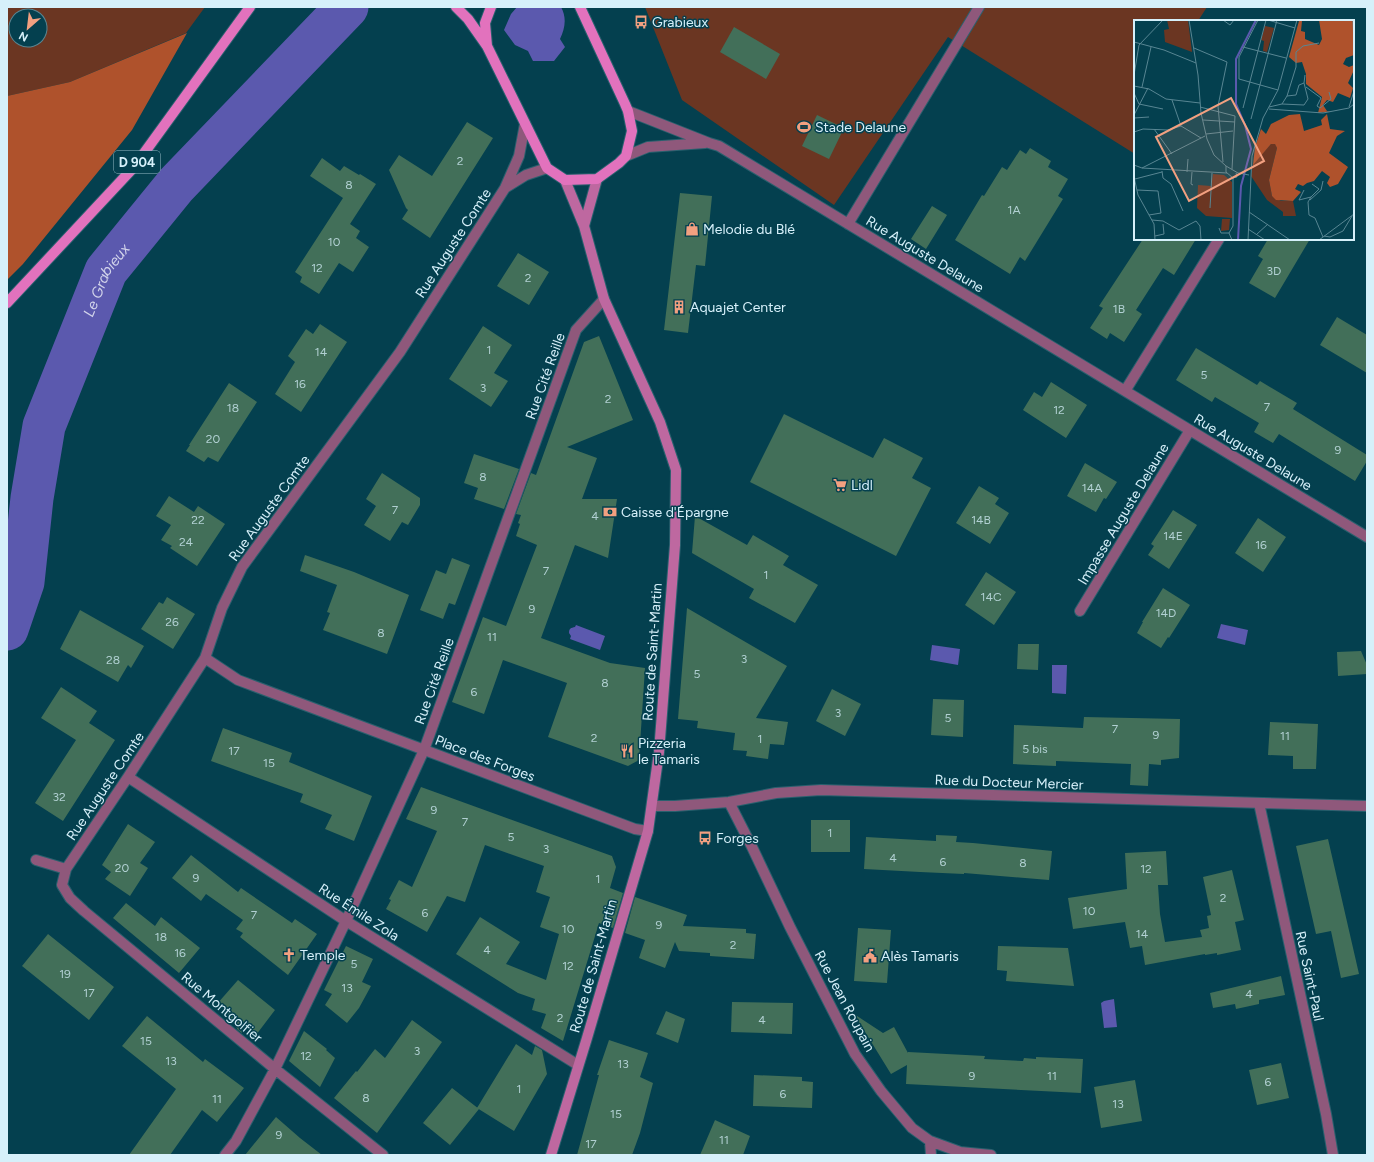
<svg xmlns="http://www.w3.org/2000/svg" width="1374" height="1162" font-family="Figtree,sans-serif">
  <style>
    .green { fill: #6b3622; fill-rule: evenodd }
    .forest { fill: #af522c }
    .water { fill: #5b59ae }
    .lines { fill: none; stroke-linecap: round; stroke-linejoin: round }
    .river { stroke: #5b59ae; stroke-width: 43 }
    .building { fill: #426f59 }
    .street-casing { stroke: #2a606e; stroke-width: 12 }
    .secondary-casing { stroke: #2a606e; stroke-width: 12 }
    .primary-casing { stroke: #2a606e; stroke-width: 12 }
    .street { stroke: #8f587b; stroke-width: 10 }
    .secondary { stroke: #be68a0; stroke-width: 10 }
    .primary { stroke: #e272bd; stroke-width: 10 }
    .labels { text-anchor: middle; stroke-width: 3; stroke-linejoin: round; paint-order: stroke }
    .number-label { font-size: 12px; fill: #b1d0d2 }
    .shield { fill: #04404f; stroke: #97bbc7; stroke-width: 1 }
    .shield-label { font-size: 13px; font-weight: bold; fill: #d6f0fa }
    .poi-label { font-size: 14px; fill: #d6f0fa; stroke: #04404f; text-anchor: start }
    .street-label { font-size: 14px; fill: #d6f0fa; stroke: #04404f }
    .water-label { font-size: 15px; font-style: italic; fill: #d1d3ea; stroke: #04404f }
    .inset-river { fill: none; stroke: #5b59ae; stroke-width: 2 }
    .inset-road { fill: none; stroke: #588693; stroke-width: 1 }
    .view { fill: #f2a080; fill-opacity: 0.15; stroke: #f2a080; stroke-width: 2 }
    .inset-edge { fill: none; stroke: #d6f0fa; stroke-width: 2 }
  </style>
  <rect width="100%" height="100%" fill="#04404f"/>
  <!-- green -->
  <path class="green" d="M7 7H205L186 33 70 82 7 96ZM16 16H40V40H16Z
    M645 7H1207L1198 21H1135V154L948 37 834 205 682 100Z"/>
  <!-- forest -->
  <path class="forest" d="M187 33 132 130 23 264 7 280V96L70 82Z"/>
  <!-- water -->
  <path class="water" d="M517 7H561C567 18 565 28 560 39L565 47 554 61H533L528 51 515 45 504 30 511 14Z
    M1221 624 1248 630 1245 645 1217 638Z
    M576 625 605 636 600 650 570 639 571 636 569 633C569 628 571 628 575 627Z
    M932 645 960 649 958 665 930 660Z
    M1052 665H1067L1066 694 1052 693Z
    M1114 999 1117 1027 1104 1028 1101 1003 1104 1001Z"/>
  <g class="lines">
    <!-- river -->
    <path class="river" id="s1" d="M7 629 23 582 32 498 44 426 106 271 176 185 347 7"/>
  </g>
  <!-- building -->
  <path class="building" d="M734 27 780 54 766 79 720 52Z
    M817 115 844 128 829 159 802 146Z
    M467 122 493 138 430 238 402 219 408 210 406 208 389 170 399 155 432 176Z
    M1030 148 1051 161 1048 167 1068 179 1058 196 1063 199 1025 261 1020 257 1010 274 955 240 982 195 984 196 1002 167 1007 170 1020 150 1026 154Z
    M322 158 340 171 344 166 359 175 360 174 376 184 350 224 360 231 356 238 369 247 353 272 339 263 319 294 300 282 302 277 295 272 343 198 310 176Z
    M680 193 712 196 705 266 696 265 688 333 664 330Z
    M932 206 947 215 926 249 911 239Z
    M1143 239H1196L1174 275 1163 268 1136 310 1142 314 1124 342 1110 333 1107 339 1090 328 1103 308 1099 306Z
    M1268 239H1310L1275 298 1249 283 1263 259 1258 256Z
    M518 253 549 272 529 305 497 286Z
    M1337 317 1367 335V373L1320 345Z
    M320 324 347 342 301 412 275 394 295 362 288 356 306 329 313 334Z
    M483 326 512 345 494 373 508 381 491 407 449 379Z
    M599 336 633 420 567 447 597 458 582 499H617L608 558 575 545 541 638 610 663 645 668 639 760 628 766 548 737 567 683 503 660 484 714 452 702 483 617 506 626 537 545 516 536 520 524 518 523 521 515 516 514 531 473 536 475 584 342Z
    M1196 348 1257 385 1260 381 1297 403 1293 409 1367 455V461L1355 481 1279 434 1273 443 1254 432 1259 423 1215 397 1212 402 1176 380Z
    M1051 382 1087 405 1066 438 1023 410 1034 392 1042 397Z
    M229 383 257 402 218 462 208 457 204 462 186 451 190 445H189Z
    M784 414 873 458 884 438 923 458 912 478 931 488 896 556 750 482Z
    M474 454 519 469 504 509 474 499 478 488 464 483Z
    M1085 463 1117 482 1106 499 1104 498 1096 512 1067 496Z
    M382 473 420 498V505L408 525 402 522 390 541 364 525 376 506 366 499Z
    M979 486 999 498 995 504 1009 513 990 544 956 523Z
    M169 496 194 512 198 506 225 524 197 566 170 548 172 546 161 540 171 525 156 516Z
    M1173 510 1197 525 1169 569 1148 555 1154 546 1151 544Z
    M695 516 747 545 753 535 789 556 783 565 818 585 795 623 749 598 754 589 692 553Z
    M1258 518 1286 537 1263 572 1235 553Z
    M305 555 354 572 409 595 387 654 323 630 330 613 327 612 337 585 300 571Z
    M452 558 470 565 455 605 449 603 443 619 420 610 436 570 446 574Z
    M986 572 1016 592 994 625 965 605Z
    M1163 588 1190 605 1169 638 1168 637 1161 648 1137 633 1143 622H1142Z
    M167 597 195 614 173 649 141 629 159 602 163 604Z
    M687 608 787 666 756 718 788 722 784 745 770 744 768 759 746 756 747 751 733 750 735 733 697 728 698 721 678 719Z
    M80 610 144 646 131 668 128 665 118 682 60 649Z
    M1018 644H1039L1038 670 1017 669Z
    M1361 651 1367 665V674L1338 676 1337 652Z
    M61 687 97 711 89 723 115 740 63 821 35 803 76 740 41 718Z
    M832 689 861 704 845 736 816 721Z
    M933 699 964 700 963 737 931 735Z
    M1084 717 1180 719 1179 758 1161 760V765L1149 764 1148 786 1130 785 1131 764 1056 761V766L1013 764 1014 725 1083 728Z
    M1270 722 1318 724 1316 769H1293V756L1268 755Z
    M223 728 292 753 289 762 372 796 354 841 325 829 332 815 300 802 303 794 211 761Z
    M421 787 612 856 616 867 610 888 623 893 613 928 599 923 563 1041 541 1028 546 1014 532 1010 535 999 518 993 456 954 480 917 520 942 506 964 546 980 559 934 540 927 550 897 536 892 544 866 485 845 465 902 447 896 427 932 386 909 391 900 389 899 399 880 412 887 437 831 406 819Z
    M811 820H850V852H811Z
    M128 824 155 842 140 863 148 868 130 896 105 879 111 872 102 865Z
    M936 835 957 836 956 842 973 843 1052 851 1049 880 964 873V874L920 872 864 869 866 837 936 841Z
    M1328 839 1359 974 1341 978 1331 931 1316 934 1296 846Z
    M1166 851 1168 885H1158L1160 914 1165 942 1202 937 1200 930 1209 928 1207 916 1211 915 1203 877 1232 870 1244 920 1235 922 1241 950 1217 955V953L1205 955V954L1145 965 1142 946 1130 948 1125 922 1073 929 1068 898 1127 889 1125 853Z
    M191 855 238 892 241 888 292 923 295 919 317 934 288 975 240 937 243 933 236 929 243 920 206 894 201 901 172 878Z
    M635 897 687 915 683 926 746 929V933L756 934 754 959 710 956V953L679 951 675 942 665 968 639 958 645 940 625 933Z
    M126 903 155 926 161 917 200 948 179 973 113 918Z
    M858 928 891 930 887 983 854 981Z
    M48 934 114 987 89 1020 22 966Z
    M346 946 373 959 362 982 371 986 359 1008 347 1023 325 1005 332 994 324 990Z
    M998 946 1068 948 1074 986 1006 981 1007 971 997 970Z
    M1281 976 1285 995 1259 1000V1004L1236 1009 1235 1004 1213 1008 1210 993Z
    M238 980 275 1010 256 1035 246 1027 242 1033 238 1030 225 1010 217 1004Z
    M732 1002 793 1003 792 1034 731 1032Z
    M666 1011 685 1019 678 1043 656 1034Z
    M854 1014 883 1033 894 1027 908 1053V1052L985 1056 984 1059 1023 1061 1024 1058 1036 1059V1057L1083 1059 1081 1093 906 1084 907 1065 891 1074Z
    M147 1016 203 1062 205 1059 244 1088 217 1122 202 1110 170 1155H129L176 1089 122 1046Z
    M412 1020 442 1042 377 1133 334 1098 356 1071 357 1072 375 1049 385 1058Z
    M304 1031 327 1049 326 1050 335 1058 320 1087 289 1061Z
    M609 1040 648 1053 640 1077 653 1083 640 1133 632 1155H577L599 1075H597Z
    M516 1044 532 1055 535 1046 542 1050 547 1074 514 1131 477 1108Z
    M1281 1063 1289 1098 1257 1105 1249 1070Z
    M754 1075 802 1077V1081L813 1082 812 1108 753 1106Z
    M1135 1080 1142 1121 1101 1128 1094 1087Z
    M452 1088 479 1109 450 1145 423 1123Z
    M276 1117 300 1138 322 1155H245Z
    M715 1120 750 1136 743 1155H700Z"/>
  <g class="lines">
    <!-- street casing -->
    <g class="street-casing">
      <path id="street" d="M628 111 709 143 719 146 1367 537
        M626 156 648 147 705 143
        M505 188 526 175 547 168
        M848 224 979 7
        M1125 391 1219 239
        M1080 611 1190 430
        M205 658 238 680 635 829 648 831
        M128 777 346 921 578 1065
        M729 802 752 847 790 927 855 1054 881 1091 912 1128 930 1141 960 1152 991 1155
        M1259 803 1326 1114 1333 1155
        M652 806H675L729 802 776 793 821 790 1367 806
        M36 860 66 869
        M930 1141 931 1155
        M225 1155 236 1141 275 1069 346 921 424 750 576 330 604 299
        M383 1155 275 1069 84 911 70 898 62 885 66 869 128 777 205 658 222 608 242 567 400 352 505 188 519 156 525 124"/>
    </g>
    <!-- secondary casing -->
    <g class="secondary-casing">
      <path id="secondary" d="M584 226 597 179
        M551 1155 587 1038 648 831 659 752 675 545 676 470 660 422 604 299 584 226 565 180"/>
    </g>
    <!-- primary casing -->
    <g class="primary-casing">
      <path id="primary" d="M456 7 468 19 487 46
        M491 7 485 23 487 46 547 168 565 180 597 179 619 163 626 156 632 131 628 111 625 104 580 7
        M7 303 134 167 250 7"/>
    </g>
    <!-- street -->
    <use href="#street" class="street"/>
    <!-- secondary -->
    <use href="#secondary" class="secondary"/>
    <!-- primary -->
    <use href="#primary" class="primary"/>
  </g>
  <!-- icons -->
  <defs>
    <g id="bus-bare" transform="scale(1.08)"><path d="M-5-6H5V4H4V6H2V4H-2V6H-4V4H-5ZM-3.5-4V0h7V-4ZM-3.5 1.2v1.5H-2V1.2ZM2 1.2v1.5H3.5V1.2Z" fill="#f2a080" stroke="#04404f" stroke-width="2.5" paint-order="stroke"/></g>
    <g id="stadium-bare" transform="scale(1.08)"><path d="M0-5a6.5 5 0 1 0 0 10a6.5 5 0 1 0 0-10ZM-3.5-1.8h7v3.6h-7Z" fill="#f2a080" stroke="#04404f" stroke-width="2.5" paint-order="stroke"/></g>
    <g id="shop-bare" transform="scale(1.08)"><path d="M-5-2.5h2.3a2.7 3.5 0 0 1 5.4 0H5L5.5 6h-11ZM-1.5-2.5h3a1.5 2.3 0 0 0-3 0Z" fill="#f2a080" stroke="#04404f" stroke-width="2.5" paint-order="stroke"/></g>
    <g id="building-bare" transform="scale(1.08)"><path d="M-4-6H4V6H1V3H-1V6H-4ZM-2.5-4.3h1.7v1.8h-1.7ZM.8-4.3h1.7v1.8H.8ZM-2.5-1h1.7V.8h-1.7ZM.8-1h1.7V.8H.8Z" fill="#f2a080" stroke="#04404f" stroke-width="2.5" paint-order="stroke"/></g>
    <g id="supermarket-bare" transform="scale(1.08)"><path d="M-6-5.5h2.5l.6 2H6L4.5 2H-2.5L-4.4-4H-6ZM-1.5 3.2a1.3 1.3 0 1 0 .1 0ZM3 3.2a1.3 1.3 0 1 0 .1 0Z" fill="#f2a080" stroke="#04404f" stroke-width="2.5" paint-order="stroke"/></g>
    <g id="bank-bare" transform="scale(1.08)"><path d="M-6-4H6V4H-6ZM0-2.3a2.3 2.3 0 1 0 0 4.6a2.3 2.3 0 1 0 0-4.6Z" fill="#f2a080" stroke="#04404f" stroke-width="2.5" paint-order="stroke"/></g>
    <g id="restaurant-bare" transform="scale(1.08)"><path d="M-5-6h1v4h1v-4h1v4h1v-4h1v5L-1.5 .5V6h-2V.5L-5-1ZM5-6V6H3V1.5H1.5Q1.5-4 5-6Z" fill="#f2a080" stroke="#04404f" stroke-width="2.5" paint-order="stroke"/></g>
    <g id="church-bare" transform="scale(1.08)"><path d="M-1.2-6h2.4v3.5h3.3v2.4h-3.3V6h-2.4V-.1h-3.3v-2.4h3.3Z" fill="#f2a080" stroke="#04404f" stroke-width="2.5" paint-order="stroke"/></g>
    <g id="civic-bare" transform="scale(1.08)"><path d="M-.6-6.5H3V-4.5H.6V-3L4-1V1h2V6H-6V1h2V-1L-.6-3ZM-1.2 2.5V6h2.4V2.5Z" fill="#f2a080" stroke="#04404f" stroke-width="2.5" paint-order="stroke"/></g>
  </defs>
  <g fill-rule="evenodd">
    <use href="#bus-bare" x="641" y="22"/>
    <use href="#stadium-bare" x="804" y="127"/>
    <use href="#shop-bare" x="692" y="229"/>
    <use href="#building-bare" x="679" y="307"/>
    <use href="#supermarket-bare" x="840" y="485"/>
    <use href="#bank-bare" x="610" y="512"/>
    <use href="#restaurant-bare" x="627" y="751"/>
    <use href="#bus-bare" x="705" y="838"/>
    <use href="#church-bare" x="289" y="955"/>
    <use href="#civic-bare" x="870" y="956"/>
  </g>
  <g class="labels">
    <!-- number labels -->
    <g class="number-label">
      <text x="460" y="165">2</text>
      <text x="349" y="189">8</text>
      <text x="1014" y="214">1A</text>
      <text x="334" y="246">10</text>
      <text x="317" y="272">12</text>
      <text x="1274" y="275">3D</text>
      <text x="528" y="282">2</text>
      <text x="1119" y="313">1B</text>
      <text x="489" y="354">1</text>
      <text x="321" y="356">14</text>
      <text x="1204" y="379">5</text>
      <text x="300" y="388">16</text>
      <text x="483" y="392">3</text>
      <text x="608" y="403">2</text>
      <text x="1267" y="411">7</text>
      <text x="233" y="412">18</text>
      <text x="1059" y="414">12</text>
      <text x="213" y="443">20</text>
      <text x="1338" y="454">9</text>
      <text x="483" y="481">8</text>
      <text x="1092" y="492">14A</text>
      <text x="395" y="514">7</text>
      <text x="595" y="520">4</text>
      <text x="198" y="524">22</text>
      <text x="981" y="524">14B</text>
      <text x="1173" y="540">14E</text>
      <text x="186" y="546">24</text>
      <text x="1261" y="549">16</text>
      <text x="546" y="575">7</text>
      <text x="766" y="579">1</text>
      <text x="991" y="601">14C</text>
      <text x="532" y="613">9</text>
      <text x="1166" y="617">14D</text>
      <text x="172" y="626">26</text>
      <text x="381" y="637">8</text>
      <text x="492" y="641">11</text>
      <text x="744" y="663">3</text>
      <text x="113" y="664">28</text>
      <text x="697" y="678">5</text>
      <text x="605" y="687">8</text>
      <text x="474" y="696">6</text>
      <text x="838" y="717">3</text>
      <text x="948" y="722">5</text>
      <text x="1115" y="733">7</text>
      <text x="1156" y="739">9</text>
      <text x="1285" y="740">11</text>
      <text x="594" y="742">2</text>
      <text x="760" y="743">1</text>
      <text x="1035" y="753">5 bis</text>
      <text x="234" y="755">17</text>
      <text x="269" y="767">15</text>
      <text x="59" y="801">32</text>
      <text x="434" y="814">9</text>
      <text x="465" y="826">7</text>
      <text x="830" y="837">1</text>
      <text x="511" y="841">5</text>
      <text x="546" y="853">3</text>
      <text x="893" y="862">4</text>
      <text x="943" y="866">6</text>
      <text x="1023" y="867">8</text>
      <text x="122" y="872">20</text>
      <text x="1146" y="873">12</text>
      <text x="196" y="882">9</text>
      <text x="598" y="883">1</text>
      <text x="1223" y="902">2</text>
      <text x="1089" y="915">10</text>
      <text x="425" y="917">6</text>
      <text x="254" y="919">7</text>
      <text x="659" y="929">9</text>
      <text x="568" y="933">10</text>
      <text x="1142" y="938">14</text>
      <text x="161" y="941">18</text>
      <text x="733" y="949">2</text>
      <text x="487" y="954">4</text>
      <text x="180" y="957">16</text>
      <text x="354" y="968">5</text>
      <text x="568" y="970">12</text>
      <text x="65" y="978">19</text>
      <text x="347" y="992">13</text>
      <text x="89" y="997">17</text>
      <text x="1249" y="998">4</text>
      <text x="560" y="1022">2</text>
      <text x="762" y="1024">4</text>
      <text x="146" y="1045">15</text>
      <text x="417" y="1055">3</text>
      <text x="306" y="1060">12</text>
      <text x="171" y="1065">13</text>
      <text x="623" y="1068">13</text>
      <text x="972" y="1080">9</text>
      <text x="1052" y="1080">11</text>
      <text x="1268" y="1086">6</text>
      <text x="519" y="1093">1</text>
      <text x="783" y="1098">6</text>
      <text x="366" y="1102">8</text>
      <text x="217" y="1103">11</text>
      <text x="1118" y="1108">13</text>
      <text x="616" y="1118">15</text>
      <text x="279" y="1139">9</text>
      <text x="724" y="1144">11</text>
      <text x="591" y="1148">17</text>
    </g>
    <!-- shield labels -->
    <rect class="shield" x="114" y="151" width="46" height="22" rx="3"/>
    <g class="shield-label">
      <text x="137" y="167">D 904</text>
    </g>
    <!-- poi labels -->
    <g class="poi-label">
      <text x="652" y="27">Grabieux</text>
      <text x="815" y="132">Stade Delaune</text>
      <text x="703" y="234">Melodie du Blé</text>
      <text x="690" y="312">Aquajet Center</text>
      <text x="851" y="490">Lidl</text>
      <text x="621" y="517">Caisse d'Épargne</text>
      <text x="638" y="748">Pizzeria<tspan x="638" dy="16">le Tamaris</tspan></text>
      <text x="716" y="843">Forges</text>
      <text x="300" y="960">Temple</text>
      <text x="881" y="961">Alès Tamaris</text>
    </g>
    <!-- street labels -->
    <g class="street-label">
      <text transform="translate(453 243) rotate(-57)" y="5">Rue Auguste Comte</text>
      <text transform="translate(925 254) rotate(31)" y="5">Rue Auguste Delaune</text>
      <text transform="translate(545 376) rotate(-70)" y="5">Rue Cité Reille</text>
      <text transform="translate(1253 452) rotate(31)" y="5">Rue Auguste Delaune</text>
      <text transform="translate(269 508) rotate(-54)" y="5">Rue Auguste Comte</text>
      <text transform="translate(1123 514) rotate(-59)" y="5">Impasse Auguste Delaune</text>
      <text transform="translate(652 652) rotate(-86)" y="5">Route de Saint-Martin</text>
      <text transform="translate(434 681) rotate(-70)" y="5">Rue Cité Reille</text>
      <text transform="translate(485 758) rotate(21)" y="5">Place des Forges</text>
      <text transform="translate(1009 782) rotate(2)" y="5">Rue du Docteur Mercier</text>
      <text transform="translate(105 786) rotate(-56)" y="5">Rue Auguste Comte</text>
      <text transform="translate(359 912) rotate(33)" y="5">Rue Émile Zola</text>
      <text transform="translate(593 966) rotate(-74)" y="5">Route de Saint-Martin</text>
      <text transform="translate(1310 976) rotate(78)" y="5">Rue Saint-Paul</text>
      <text transform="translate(845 1001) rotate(62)" y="5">Rue Jean Roupain</text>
      <text transform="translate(222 1007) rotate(40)" y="5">Rue Montgolfier</text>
    </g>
    <!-- water labels -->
    <g class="water-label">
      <text dy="5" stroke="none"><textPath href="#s1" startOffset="366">Le Grabieux</textPath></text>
    </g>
  </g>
  <!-- overview -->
  <g transform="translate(1134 20)">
    <rect width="220" height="220" fill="#04404f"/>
    <path d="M33 0H54L58 32 31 22 30 10 35 9ZM131 6 140 8 133 32 129 31 130 21 127 20ZM141 123 143 128 135 160 138 176 147 181H159L162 196H149V192L133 180 117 156 119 144 137 124ZM79 154 90 155 98 162V198L72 196 63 188 64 165 77 166ZM88 199H96L95 210 87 211Z" fill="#6b3622"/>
    <path d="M185 0H220V35L212 38 209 44 215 47 220 45V50L214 63 219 68 216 78 204 73 199 82 193 80 189 85 193 91H198L184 93 188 77 172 64V54L168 42 162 43 155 37 165 1H168L167 11 171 12V19L185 25 188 19ZM166 94 170 111 188 105 187 100 193 94 196 109 211 111 203 116 195 133 214 147 204 164 196 167 193 163 196 157 188 151 180 161 173 163 169 166 164 164 161 169 167 172 159 181 142 180 138 176 135 160 143 128 141 124H137L119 145 121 127 127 109 132 114 137 104 155 95Z" fill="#af522c"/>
    <path class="inset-river" d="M104 220 107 166 117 129 111 105 102 84V39L122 0"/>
    <path class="inset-road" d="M55 0 64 55 67 93 73 119 80 135 92 146 104 153 115 155M89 0 96 5 100 0M124 0 105 37V59L144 70M134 0 161 8M219 0 220 24M0 22 30 30 62 43M109 27 152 38M60 28 93 42 84 86 89 142M0 55 5 25 29 0M0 66 15 69 32 79 66 83M8 67 17 27M172 67 187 78 183 86 186 88 197 79 195 72M0 73 5 84M153 76 162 47V32L169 26 185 23M38 80 47 106M5 84 29 89M148 84 153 76 162 75 165 65 170 63 171 55M66 87 101 96M135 87 148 84 170 85 174 79 170 63M215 87 220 71M109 88 132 0M135 89 189 93 215 88 220 84M0 95 14 68M0 98 15 97M117 99 143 0M69 100 101 102M20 109 38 134M0 112 9 109 34 110 47 106 67 118M72 114 99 111M0 145 8 148 71 116M92 146V152L99 158 103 157 102 153M8 148 93 153M98 149 101 96M28 151 29 158 37 164 49 191M53 152 54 139M58 152 57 164 59 165M0 157 4 175 20 204 21 220M1 159 28 152M3 170 24 171 27 193 15 195M170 170 165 180 177 177 174 182 175 195 181 198 189 217M177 177 185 169 178 164M176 180 187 170 189 161M76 188 78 153M115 192 156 220M18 200 29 201 45 210 62 201 66 206 67 220M85 208 87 213H95M114 209 131 220M123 214 134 204M21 216 30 214 29 204M190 216 196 217 209 211 218 196M98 220 95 213 99 206V158M114 220 118 136 129 98 144 70 163 0M185 220 220 194"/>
    <path class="view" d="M97 78 130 141 55 181 22 117Z"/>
    <rect width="220" height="220" class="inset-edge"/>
  </g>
  <!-- border -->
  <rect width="1374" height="1162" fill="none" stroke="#d6f0fa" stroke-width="16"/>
  <!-- north arrow -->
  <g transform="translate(28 28) rotate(208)"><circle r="19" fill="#04404f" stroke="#588693"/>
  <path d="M0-3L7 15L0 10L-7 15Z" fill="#f2a080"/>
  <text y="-6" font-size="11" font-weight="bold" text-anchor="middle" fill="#d6f0fa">N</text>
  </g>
</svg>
